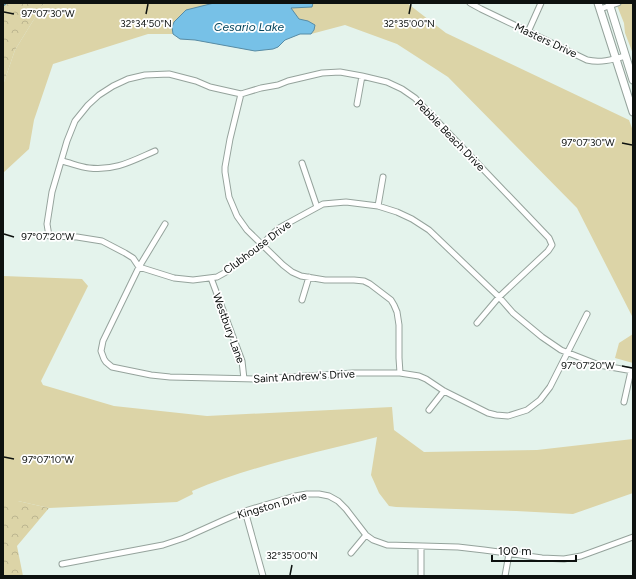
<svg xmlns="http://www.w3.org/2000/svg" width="636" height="579" font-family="Figtree,sans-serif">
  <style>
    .grass { fill: #dcd4a7 }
    .forest { fill: url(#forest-crowns) }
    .water { fill: #77c1e7; stroke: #578ca6 }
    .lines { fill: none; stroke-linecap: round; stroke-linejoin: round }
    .stream { stroke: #578ca6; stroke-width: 1.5 }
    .street-casing { stroke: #95a39c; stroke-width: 7 }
    .secondary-casing { stroke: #95a39c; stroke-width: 9 }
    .street { stroke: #fff; stroke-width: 5 }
    .secondary { stroke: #fff; stroke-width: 7 }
    .ticks { fill: none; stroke: #0d110f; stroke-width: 1.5 }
    .labels { text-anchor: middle; stroke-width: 3.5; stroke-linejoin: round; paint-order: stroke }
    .street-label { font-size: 11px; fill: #0d110f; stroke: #fff }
    .water-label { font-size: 12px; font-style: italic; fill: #03455e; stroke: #fff }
    .ticks-label { font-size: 10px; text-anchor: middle; fill: #0d110f; stroke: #fff; stroke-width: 3.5; stroke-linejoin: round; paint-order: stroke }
  </style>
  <defs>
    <pattern id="forest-crowns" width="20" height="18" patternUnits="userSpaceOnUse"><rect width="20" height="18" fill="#dcd4a7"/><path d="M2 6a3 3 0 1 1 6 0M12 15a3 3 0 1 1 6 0" fill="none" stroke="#bcb58f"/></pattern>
  </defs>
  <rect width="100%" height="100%" fill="#e4f3ec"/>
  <!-- grass -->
  <path class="grass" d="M44 3H407L446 33 629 120 633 131V318L577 208 448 77 397 44 345 25 311 34H300L285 40 278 47 273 49 255 51 195 40 180 39 173 34H148L53 64 34 120 29 149 3 173V85L15 50Z
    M616 3H633V54L630 46 625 33 624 23Z
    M3 276 82 279 88 286 41 381 43 385 114 406 207 416 392 407 394 430 424 452 537 450 633 439V493L573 514 516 511 396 507 389 506 379 493 371 475 377 437C315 453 251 466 192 491L193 494 177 502 49 508 18 501H3Z
    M633 334V363L615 358 619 343Z"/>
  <!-- forest -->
  <path class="forest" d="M3 3H44L15 50 3 85Z
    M3 501H18L49 508 17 546 23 576H3Z"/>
  <!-- water -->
  <path class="water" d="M214 3H313L312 7 291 8 299 19 308 21 315 25 314 30 311 34H300L285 40 278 47 273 49 255 51 195 40 180 39 173 34 172 27 174 22 186 10Z"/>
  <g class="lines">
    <!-- stream -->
    <path class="stream" d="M3 6 7 3"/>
    <!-- street casing -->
    <g class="street-casing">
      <path id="street" d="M470 3 481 9 587 60C600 63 612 60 625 56
        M600 9 618 3
        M528 32 541 3
        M241 94 230 139 225 167V172L229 197 237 216 247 230 283 265 292 272 301 276 325 280H354L364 281 370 284 391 300 394 305 397 312 399 325V358L400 373
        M357 104 362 76
        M62 161C71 163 80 167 89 168 115 171 132 161 155 151
        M302 163 317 207
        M378 206 383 177
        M165 224 139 267 103 341 101 351 104 359 106 362 112 367 151 375 170 377 260 379 353 373H400L419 376 426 379 444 391 488 413 496 415 508 416 527 410 540 400 550 387 587 314
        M211 278 242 361 244 379
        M302 300 309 277
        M477 323 499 297 548 251 552 245 549 238 415 98 402 89 387 82 362 76 340 72 322 73 288 81 278 85 261 88 241 94 210 87 196 81 169 74 145 75 128 79 113 86 99 95 88 105 75 121 67 141 52 192 47 224 49 236 77 237 102 241 125 253 133 258 139 267 174 278 193 280 217 277 226 272 262 245 270 236 279 228 323 204 346 202 378 206 397 212 412 219 429 230 499 297 513 313 542 337 561 350 599 365 633 371
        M624 402 631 371
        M429 410 444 391
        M245 511 263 576
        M351 553 366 535
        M62 564 163 545 184 538 224 520 245 511 295 496 307 494H319L329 496 338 501 346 509 366 535 373 540 387 545 458 547 484 550 542 558 564 559 581 556 633 537
        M421 576V546
        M505 576 509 554"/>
    </g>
    <!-- secondary casing -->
    <g class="secondary-casing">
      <path id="secondary" d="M598 3 633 112
        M609 3 633 80"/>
    </g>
    <!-- street -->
    <use href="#street" class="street"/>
    <!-- secondary -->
    <use href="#secondary" class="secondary"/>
  </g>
  <!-- ticks -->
  <path class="ticks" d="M4 12 14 14M146 14 148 4M409 14 411 4M622 143 632 145M4 234 14 237M622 366 632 368M4 457 14 459M290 575 292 565"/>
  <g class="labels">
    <!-- street labels -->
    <g class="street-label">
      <text transform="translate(546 40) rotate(25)" y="4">Masters Drive</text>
      <text transform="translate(450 135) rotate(46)" y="4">Pebble Beach Drive</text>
      <text transform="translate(257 247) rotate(-37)" y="4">Clubhouse Drive</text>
      <text transform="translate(229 328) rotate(70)" y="4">Westbury Lane</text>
      <text transform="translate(304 376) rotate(-3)" y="4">Saint Andrew's Drive</text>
      <text transform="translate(272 505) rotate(-16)" y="4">Kingston Drive</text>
    </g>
    <!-- water labels -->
    <g class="water-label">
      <text x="249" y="31">Cesario Lake</text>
    </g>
  </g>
  <g class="ticks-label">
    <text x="48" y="17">97°07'30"W</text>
    <text x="146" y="27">32°34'50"N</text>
    <text x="409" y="27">32°35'00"N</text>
    <text x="588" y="146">97°07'30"W</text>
    <text x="48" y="240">97°07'20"W</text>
    <text x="588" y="369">97°07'20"W</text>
    <text x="48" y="463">97°07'10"W</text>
    <text x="292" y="559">32°35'00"N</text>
  </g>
  <!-- border -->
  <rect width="636" height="579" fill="none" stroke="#0d110f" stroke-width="8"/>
  <!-- scale -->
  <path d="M492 555v6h84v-6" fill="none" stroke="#0d110f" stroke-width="2"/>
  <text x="498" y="555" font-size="12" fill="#0d110f" stroke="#ffffff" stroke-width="3" paint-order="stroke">100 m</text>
</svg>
